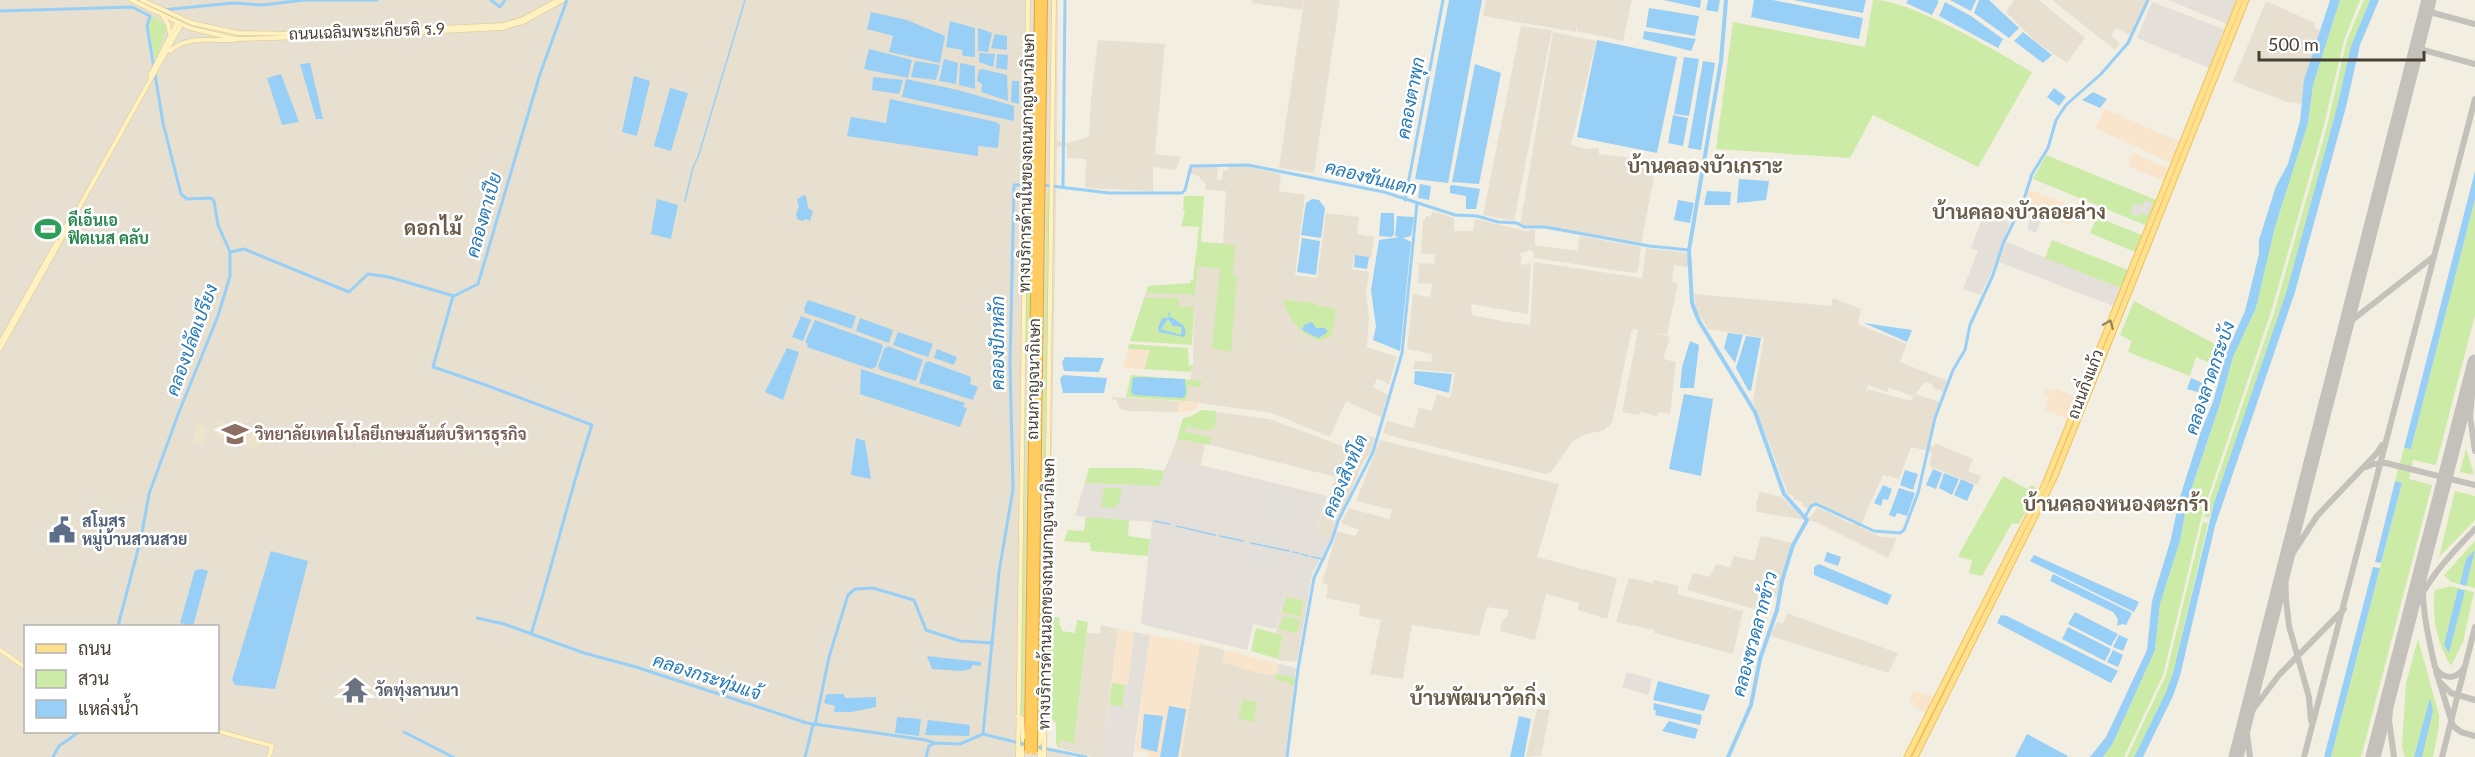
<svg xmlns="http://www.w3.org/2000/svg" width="2475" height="757" font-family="Lato,Sarabun,sans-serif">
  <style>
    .residential { fill: #e7e0d0; fill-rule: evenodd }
    .commercial { fill: #f8e5cb }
    .industrial { fill: #e4dfd8 }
    .education { fill: #eee4cb }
    .green { fill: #cceba7 }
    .parking { fill: #e3e0dc }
    .water { fill: #98cff6; fill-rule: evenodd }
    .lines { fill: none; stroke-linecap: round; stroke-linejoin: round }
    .stream { stroke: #98cff6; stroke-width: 1.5 }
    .canal { stroke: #98cff6; stroke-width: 3 }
    .river { stroke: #98cff6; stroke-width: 4 }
    .taxiway { stroke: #c4c1bb; stroke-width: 6 }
    .runway { stroke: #c4c1bb; stroke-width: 15 }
    .secondary-casing { stroke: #dac790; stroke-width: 5 }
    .primary-casing { stroke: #edc256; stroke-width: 7 }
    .highway-casing { stroke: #eaa425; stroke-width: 8 }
    .secondary { stroke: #fff1c0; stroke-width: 4 }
    .primary { stroke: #ffe08f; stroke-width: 5 }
    .highway { stroke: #ffcc61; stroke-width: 6 }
    .highway-bridge-casing { stroke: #eaa425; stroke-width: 8; stroke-linecap: butt }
    .highway-bridge { stroke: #ffcc61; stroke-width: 6 }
    .oneway { stroke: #99875c }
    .labels { text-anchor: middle; stroke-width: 5; stroke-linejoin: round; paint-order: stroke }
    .street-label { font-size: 16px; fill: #453e32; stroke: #fff }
    .leisure-label { font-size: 16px; font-weight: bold; fill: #27864d; stroke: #fff; text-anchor: start }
    .education-label { font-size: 16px; font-weight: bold; fill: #785e54; stroke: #fff; text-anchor: start }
    .service-label { font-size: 16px; font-weight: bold; fill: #4e5e75; stroke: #fff; text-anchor: start }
    .worship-label { font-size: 16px; font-weight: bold; fill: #5b616d; stroke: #fff; text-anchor: start }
    .water-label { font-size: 18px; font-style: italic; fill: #2378b9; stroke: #fff }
    .quarter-label { font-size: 20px; font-weight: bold; fill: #695c49; stroke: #fff }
  </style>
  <rect width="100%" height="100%" fill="#f3eee2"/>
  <!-- residential -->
  <path class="residential" d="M0 0H1058L1057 141 1068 143 1089 137 1091 99 1098 40 1165 44 1155 154 1181 157 1176 170 1153 167V191L1085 188 1086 159 1067 158V146L1057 147 1047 750 1075 757H0ZM26 626H218V732H26Z
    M1253 0H1303L1302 10 1252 3Z
    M1304 0H1340L1314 173 1279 168Z
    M1486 0H1632L1623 41 1577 31V20L1576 32 1483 16Z
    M2014 0H2039L2085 38 2067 63 2035 41 2006 12Z
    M2052 0H2147L2132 36 2116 28 2111 36 2120 43 2115 50Z
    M2266 1 2315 23 2314 28 2320 30 2303 104 2287 102 2233 81Z
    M1521 26 1552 30 1514 221 1483 215Z
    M1553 32 1596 41 1571 145 1588 149 1599 148V154L1657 161 1641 244 1550 227H1527L1520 225Z
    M1218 166 1217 180 1222 179 1223 171 1228 170V166H1245L1281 174 1279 191 1305 195 1295 275 1317 278 1326 213 1359 217 1357 234 1374 237 1371 259 1354 257 1352 269 1369 272 1366 295 1369 317 1367 347 1397 357 1389 384 1377 379 1373 387 1388 395 1381 417 1346 401 1330 437 1272 413 1186 401 1193 365 1194 307 1179 306 1178 298H1144L1146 293 1195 295 1198 266 1221 268 1231 276 1200 242 1223 243 1226 191 1205 190 1206 184 1198 176 1187 173 1189 169 1195 167Z
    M1432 211 1454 218V231H1473L1475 219 1526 231 1535 229V245L1577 251 1580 236 1641 247 1638 270 1635 273 1534 258V253L1530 250 1518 255 1522 256 1520 265 1531 263 1528 314 1471 304 1472 315 1508 322 1530 325 1534 262 1642 278 1646 248 1688 253V267L1674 265 1672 282 1678 283 1667 335 1650 332 1670 337 1663 359 1676 362 1670 414 1659 412 1657 416 1641 412 1639 415 1622 412 1638 330 1632 329 1612 423 1604 430 1583 435 1573 441 1551 472 1546 474 1505 464 1398 438 1383 433 1387 421 1414 428 1419 408 1432 411 1437 394 1450 398 1455 373 1413 369 1415 361 1431 362 1432 354 1407 349 1413 294 1430 297 1432 284 1418 283 1419 263 1434 264 1435 255 1421 253 1423 220H1425L1426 216 1431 217Z
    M1694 294 1831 306 1833 298 1861 309 1858 324 1907 344 1900 362 1948 381 1945 392 1933 388 1932 384 1925 382 1915 394 1940 402 1928 445 1934 447 1935 443 1973 459 1968 471 1981 476 1977 485 1929 466 1932 452 1911 447 1899 479 1883 475 1860 527 1881 537 1897 538 1888 558 1816 522 1757 512 1756 504 1760 492 1782 497 1801 516 1811 517 1817 507 1854 525 1856 521 1815 503 1809 509 1802 506 1803 502 1793 499 1794 496 1788 494 1753 401 1764 338 1708 329 1696 309ZM1868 385 1887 392 1889 388 1913 396 1911 401 1868 389 1865 396Z
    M1113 397 1178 401V412L1129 411 1120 409 1116 400 1112 399Z
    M1202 410 1269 419 1353 450 1360 434 1375 438 1370 453 1361 466 1348 500 1336 521 1331 539 1314 534 1336 477 1210 445V437L1179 431 1183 418 1189 417Z
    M1177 439 1205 444 1201 465 1169 459Z
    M1380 440 1559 484 1537 557 1617 578 1607 619 1578 610 1579 603 1546 594 1535 640 1500 631 1502 621 1508 615 1509 610 1487 607 1479 636 1412 625 1403 679 1370 674 1381 620 1359 616 1360 605 1326 598 1328 585 1322 583 1337 531 1355 536 1359 530 1341 523 1349 508 1389 519 1392 510 1356 501Z
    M1761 536 1793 543 1779 585 1778 598 1768 595 1761 611 1687 590 1693 573 1710 577 1716 564 1730 567 1734 556 1754 561Z
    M1629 578 1653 583 1654 580 1679 586 1677 594 1743 611 1733 654 1654 633V630L1616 622Z
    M1285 591 1308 599 1297 662 1278 660 1283 635 1276 633Z
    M1787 613 1825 627 1898 653 1888 673 1771 636 1777 622 1783 624Z
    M1101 625 1118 629 1102 757H1092L1058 748 1060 739 1074 742 1087 633 1100 634Z
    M1200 644 1225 650 1222 662 1259 673 1295 677 1286 757H1181Z
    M1537 709 1550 710 1541 756 1526 757Z"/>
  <!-- commercial -->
  <path class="commercial" d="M2105 109 2180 142 2172 163 2095 128Z
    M2133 153 2169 169 2164 181 2128 166Z
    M2029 190 2078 208 2071 225 2022 209Z
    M1128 349 1150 350 1144 369 1122 368Z
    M2046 388 2052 391 2054 388 2077 398 2068 419 2044 410 2049 398 2043 395Z
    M1178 401 1198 402V407L1191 411 1178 412Z
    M1118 629 1134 632 1128 685 1112 683Z
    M1150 635 1200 644 1181 757H1148L1149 753 1135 751Z
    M1225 650 1279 664 1277 674 1259 673 1222 662Z
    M1913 691 1934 697 1926 713 1913 706 1915 702 1910 701Z"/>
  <!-- industrial -->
  <path class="industrial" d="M2168 0H2236L2227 24Z
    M2152 2 2224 29 2209 68 2137 38Z
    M1985 211 2010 223 1991 274 1980 295 1963 289 1978 251 1971 248Z
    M2006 242 2121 288 2113 306 1999 262Z
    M1169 459 1209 467 1327 496 1314 534 1331 539 1312 574 1308 599 1285 591 1276 629 1253 624 1247 650 1141 624 1152 522 1075 516 1085 483 1158 486Z
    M1134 632 1150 635 1133 757H1102L1112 683 1128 685Z
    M1279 664 1296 668 1295 677 1277 674Z
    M1627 672 1652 679 1648 695 1622 687Z"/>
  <!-- education -->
  <path class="education" d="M198 420 211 434 206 433 201 446 192 443Z
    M218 420 261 437 256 450 219 437 214 431Z"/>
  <!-- green -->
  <path class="green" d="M1873 0C1912 0 1996 51 2032 72L1978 167 1873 115 1850 158 1716 149 1733 22 1865 47Z
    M2340 0H2360L2344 40 2323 129 2271 312 2202 515 2163 675 2124 757H2103L2113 743 2155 650 2160 604 2180 541 2187 502 2220 405 2233 357 2256 308 2275 227 2308 123 2313 85Z
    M2364 0H2370L2351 46 2337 107 2287 290 2209 518 2204 517 2274 313 2326 130 2347 40Z
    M154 16 167 27 156 61 148 30 149 21Z
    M2046 155 2156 200 2145 225 2033 179Z
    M1028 191H1032L1031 324 1025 363Z
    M1047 193H1050L1043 554V707L1040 715 1038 742Z
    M1184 196H1204L1201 242 1235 245 1233 274 1235 276 1237 275 1231 352 1212 348 1220 269 1198 266 1195 295 1146 293 1148 286 1190 283 1191 280H1193L1199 227 1181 226 1185 211 1183 210Z
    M2475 199V315L2436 465 2413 460 2409 479 2432 485 2361 757H2331L2402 483 2395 481 2404 448 2411 449Z
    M2097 217 2142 235 2135 252 2090 233Z
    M2052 240 2128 270 2121 288 2045 258Z
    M1144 298H1179V306L1194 307 1192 345 1130 341Z
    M1282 300 1316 303V306L1335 308V322L1330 338H1324L1322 341C1300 337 1290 319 1282 300Z
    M2134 301 2224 349 2220 368 2196 357 2190 376 2128 352 2132 341 2120 335Z
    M1129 344 1188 348 1189 365H1193L1191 372 1144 369 1150 350 1128 349Z
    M1131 375 1202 381 1201 387 1189 386 1186 401 1126 397Z
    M1025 404H1026L1024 739 1021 711Z
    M1202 410 1216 411 1215 428 1206 430 1186 427 1185 432 1211 437 1210 445 1177 439 1183 418 1189 417Z
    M2466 448 2474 475 2460 472Z
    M1089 468H1139L1165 471 1159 486 1085 483Z
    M2003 476 2027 489 2032 485 2038 489 2019 524 2012 523 1982 576 1969 573 1972 560 1959 557V554Z
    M1104 488H1122L1119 503 1114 508 1101 507Z
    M2455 491 2475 496V520L2439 557Z
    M1086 517 1129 520 1128 536 1150 539 1148 556 1091 551 1090 543 1064 541 1068 530 1084 531Z
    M2203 522 2208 523 2173 673 2166 692 2134 757H2127L2166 675Z
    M2475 541V588L2451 582 2444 575Z
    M2451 586 2474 592 2463 642 2451 666C2437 643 2431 616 2435 590Z
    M1287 597 1303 601 1300 617 1282 612Z
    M1049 616 1060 618 1059 622 1062 631 1075 633 1077 620 1088 622 1074 743 1061 740 1058 748 1056 743V723L1052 720V676L1047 673Z
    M1284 616 1300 620 1297 633 1279 629Z
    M1256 628 1283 635 1278 659 1251 651Z
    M2418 639 2439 715V727L2433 757H2405L2402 747 2406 683Z
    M1277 674 1295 677 1294 686 1290 685V682L1277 681 1275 675Z
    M1112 683 1125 685 1122 707 1109 704Z
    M1243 700 1256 702 1254 722 1238 718Z"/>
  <!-- parking -->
  <path class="parking" d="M2145 200 2153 203 2147 216 2140 213 2138 217 2130 213 2134 204 2143 205Z
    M2023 213 2039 217 2041 220 2036 233 2027 229 2030 219 2022 216Z
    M1271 491 1290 497 1283 517 1266 513Z
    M1251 544 1274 549 1270 565 1248 560Z"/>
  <!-- water -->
  <path class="water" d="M1449 0H1482L1448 183 1415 179Z
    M1663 0H1701L1700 8Z
    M1708 0H1720L1718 12 1706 10Z
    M1754 0H1773L1863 18 1859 39 1751 17Z
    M1793 0H1866L1863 13Z
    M1908 0H1936L1939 1 1932 15 1906 3Z
    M1950 0H1976L1971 11Z
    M1979 0H1989L2019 28 2009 38 1974 13Z
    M2330 0H2340L2313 85 2308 123 2275 227 2256 308 2233 357 2220 404 2187 502 2180 541 2160 604 2155 650 2113 743 2103 757H2090L2106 737 2147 650 2152 601 2171 539 2179 500 2201 431 2213 402 2226 354 2245 311 2259 254V240L2276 186 2288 164 2300 121 2304 80Z
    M2370 0H2379L2360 45 2346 107 2295 292 2215 526 2180 676 2173 696 2143 757H2134L2166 692 2173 673 2214 503 2287 290 2337 107 2351 46Z
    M1945 2 1971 16 2003 39 1998 48 1939 16Z
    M1649 8 1699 16 1695 36 1646 27Z
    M871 12 907 20 945 36 940 63 889 52 893 36 867 29Z
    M950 21 975 28V57L963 56 962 50 946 47Z
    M978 28 992 33 988 52 978 51Z
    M1644 31 1696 39 1691 51 1643 39Z
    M2023 32 2052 55 2043 63 2014 41Z
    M995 34 1007 36V50L991 48Z
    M1597 40 1677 57 1657 153 1577 137Z
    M869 49 912 60 908 78 864 69Z
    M979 53 995 54 993 67 979 62Z
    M997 54 1008 55 1007 70 996 68Z
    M1684 57 1699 59 1689 116 1674 114Z
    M944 59 958 63 956 84 939 81Z
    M915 61 940 65 936 80 911 77Z
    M1703 61 1715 63 1701 150 1688 148Z
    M310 63 323 119H316L300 64Z
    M960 63 975 66V89L959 85Z
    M1475 64 1501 73 1479 184 1452 182Z
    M982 69 1007 75 1008 101 981 92 982 84 977 81 979 70Z
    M281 74 299 122 282 125 267 78Z
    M634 76 650 81 637 136 622 132Z
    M873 77 903 80 899 94 872 90Z
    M906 79 958 90 1014 106V121L902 97Z
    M1012 81H1019V104L1011 102Z
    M670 88 688 93 671 151 654 146Z
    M2054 88 2066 97 2059 106 2047 97Z
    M2093 92 2107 99 2100 108 2082 100Z
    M890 99 996 122 1000 125 998 148 978 146V156L847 136 851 117 886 123Z
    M1673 115 1688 118 1683 146 1668 143Z
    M2475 171V199L2411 449 2404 448Z
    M1739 179 1769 181 1766 200 1737 203Z
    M1420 184 1431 186 1429 200 1418 198Z
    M1453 185 1480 189 1476 209H1466V196L1450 193V186Z
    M1707 191 1731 192 1730 205H1704Z
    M803 195 806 196 808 208 813 211 810 221 806 219 802 221 797 219 796 214 799 206 797 200Z
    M657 199 678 205 671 239 651 234Z
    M1312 199 1319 200 1325 208 1321 238 1301 235 1306 203Z
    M1678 200 1694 203 1690 223 1674 220Z
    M1381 213H1394V234L1392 237 1379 236Z
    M1397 216 1414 217 1411 236 1403 238 1411 242 1400 351 1373 340 1376 327 1371 290 1379 240 1400 237 1395 236Z
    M1302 238 1320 241 1316 275 1297 272Z
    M1355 255 1369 257 1367 269 1354 267Z
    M808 300 856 316 852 329 805 313 804 309Z
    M801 316 811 320 803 341 792 337Z
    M1172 317C1179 324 1190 325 1184 337L1159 332 1158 328 1162 318ZM1168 319 1173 326 1182 327 1181 335 1161 329Z
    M860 318 893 330 889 343 856 331Z
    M815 320 881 344 883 346 876 367 871 369 807 347 808 344 805 342Z
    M1312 322 1316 328H1325L1328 332 1318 338 1302 330 1304 325Z
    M1864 323 1912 330 1907 342Z
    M898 332 933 344 928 357 893 345Z
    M1728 333 1743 335 1735 363 1724 348Z
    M1746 336 1761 338 1751 391 1748 390 1736 368Z
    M1690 341 1699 345 1694 388H1680L1682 367Z
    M888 346 923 360 916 381 880 370 878 367 884 349Z
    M787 348 799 352 783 400 765 392Z
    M937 349 957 357 954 365 934 358Z
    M1065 357 1104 358 1099 372 1064 371 1062 362Z
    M928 361 971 377 970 384 978 387 973 400 919 383 925 363Z
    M861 369 965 403 963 407 967 408 960 427 860 394Z
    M1415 371 1452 374 1449 393 1414 384Z
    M1063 375 1107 378 1104 393H1063L1060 379Z
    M1140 377 1185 379 1186 395 1182 398 1134 395 1131 392 1133 378Z
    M2191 378 2205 384 2201 393 2187 389Z
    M1684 394 1713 399 1701 476 1669 469Z
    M856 438 865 441 871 479 851 475Z
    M1933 469 1942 473 1936 489 1926 485Z
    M1905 470 1918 474 1913 490 1900 485Z
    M1944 473 1959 479 1952 495 1939 488Z
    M1961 479 1974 485 1967 501 1954 495Z
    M2395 481 2402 483 2381 563 2375 562Z
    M1883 485 1892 489 1888 500 1883 499 1881 506 1874 503Z
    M1899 488 1915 493 1907 516 1897 513 1895 517 1889 515Z
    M2475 550 2466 586 2460 584 2466 559Z
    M271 551 308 561 275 689 235 685 232 680Z
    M1827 552 1841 557 1838 566 1824 561Z
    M2034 555 2139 602 2134 612 2030 561Z
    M1819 564 1892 595 1887 605 1814 575V567Z
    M2373 567 2380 568 2331 757H2324Z
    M202 569 208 571 193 626 180 623 195 570Z
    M2053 574 2132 613 2126 625 2122 624 2117 626 2118 619 2113 612 2050 581Z
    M2458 589 2465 591 2449 653 2444 645Z
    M2075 612 2118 634 2111 646 2068 624Z
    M2001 615 2007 616 2118 671 2111 683 1997 623Z
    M2068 627 2111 649 2105 661 2062 639Z
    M2119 635 2128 639 2123 651 2113 647Z
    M2113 650 2123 655 2118 667 2107 662Z
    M927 656 981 662V666L972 665 971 669 962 671 932 669Z
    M1658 681 1710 695 1704 711 1653 700Z
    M830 694H844L845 698 876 697V707L852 712H834L835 706 824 703 826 695Z
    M2430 698 2433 711 2422 757H2414Z
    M1654 703 1702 715 1700 725 1655 715 1656 711 1653 709Z
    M1169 706 1186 709 1178 757H1160Z
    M1144 714 1163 716 1157 752 1141 748Z
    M1519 716 1531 719 1524 757H1510Z
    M897 717 921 719 919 736 895 733Z
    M928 720 970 725 969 736 925 735Z
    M1669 721 1698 729 1695 739 1662 731Z
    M2027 734 2068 756 2067 757H2015Z"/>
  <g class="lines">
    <!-- stream -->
    <path class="stream" d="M685 201 693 167 698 157 745 0
      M1169 316V313
      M1154 521 1170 524
      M1176 526 1215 535
      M1220 536 1243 541
      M1251 543 1289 551
      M1293 552 1298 553
      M1301 554 1308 556
      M1312 557 1323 559"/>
    <!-- canal -->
    <path class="canal" d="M491 0 500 7 505 0
      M162 10 233 3 263 5 304 0H377
      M0 11 132 7 150 16
      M1043 185 1109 193H1182L1185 190 1191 166 1248 165 1384 192 1455 215 1477 216 1498 222 1517 223 1524 227H1545L1649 246 1689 250
      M1063 186 1065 0
      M1405 200 1443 0
      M230 252 244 249 349 292 368 274 389 277 454 296 478 284 540 74 567 0
      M453 296 433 367C486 384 539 405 592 425 569 494 553 565 531 634
      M1805 517 1811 506 1816 504 1874 531 1900 533 1904 530 1918 493 1935 418 1953 370 1965 350 1970 325 1993 275 2003 244 2023 202 2032 174 2048 148 2056 120 2066 105 2101 74 2128 43 2148 0
      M477 618 504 624 584 653 636 667 807 723 926 740 934 743 960 744 983 734 1027 745
      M118 626 141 538 149 494 179 412 218 316 230 276V252L218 225 214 201 211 198 187 199 181 194 163 123 147 26 150 16
      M815 725 829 657 848 595 855 589 873 588 914 600 926 630 929 631 960 641 993 643
      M404 732 453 757
      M983 734 999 572 1013 489 1010 363 1014 185H1036
      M1033 746 1086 757
      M53 757 59 746 79 732
      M805 757 813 725
      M926 757 929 746 933 744
      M1287 757 1298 669 1314 578 1332 540 1338 521 1373 452 1402 353 1417 203"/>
    <!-- river -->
    <path class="river" d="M1726 0 1721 61 1689 250 1692 303 1699 321 1755 412 1784 494 1807 520 1793 545 1782 581 1777 610 1760 659 1751 705 1728 757"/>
    <!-- taxiway -->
    <path class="taxiway" d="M2426 11 2475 24
      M2416 48 2475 64
      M2346 325 2433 257
      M2475 364 2470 416 2475 451
      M2461 417 2469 395
      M2366 467 2373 464 2386 463 2475 485
      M2425 555C2419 595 2426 628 2435 667 2443 680 2456 680 2464 668
      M2406 628C2422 585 2444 561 2475 529
      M2436 671 2453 726 2461 732 2475 736
      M2393 682 2389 720 2394 757
      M2441 683 2451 693 2475 700
      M2311 721 2309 697 2289 626 2286 599 2285 565 2317 516 2377 453 2382 445
      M2250 757 2245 720 2279 675 2344 609
      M2304 757 2475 99
      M2442 757 2475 627"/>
    <!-- runway -->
    <path class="runway" d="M2236 757 2429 0
      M2373 757 2475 362"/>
    <!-- secondary casing -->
    <g class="secondary-casing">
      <path id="secondary" d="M131 0 190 28 236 39 344 36 502 28 523 22 563 0
        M142 0 192 23 238 33 310 34 504 25 523 19 558 0
        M163 17 168 24 170 34
        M170 51C186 35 214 41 234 40
        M150 76 177 23
        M61 235 73 213
        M0 343 57 242
        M0 349 181 25
        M0 650 26 668
        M1018 716 1022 718 1023 740 1038 744 1040 742 1041 717 1044 714
        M218 731 272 746 269 757
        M1035 749 1040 752V757
        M1018 757 1028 0
        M1022 757V748H1028
        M1044 757 1054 0"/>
    </g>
    <!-- primary casing -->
    <g class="primary-casing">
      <path id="primary" d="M1907 757 2045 484 2240 0
        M1915 757 2055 476 2246 0"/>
    </g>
    <!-- highway casing -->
    <g class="highway-casing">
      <path id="highway" d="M1028 739 1038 0
        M1034 739 1044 0"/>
    </g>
    <!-- secondary -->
    <use href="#secondary" class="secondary"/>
    <!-- primary -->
    <use href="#primary" class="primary"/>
    <!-- highway -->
    <use href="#highway" class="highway"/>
    <!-- highway-bridge casing -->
    <g class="highway-bridge-casing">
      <path id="highway-bridge" d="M1034 739V752
        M1028 751V739"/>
    </g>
    <!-- highway-bridge -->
    <use href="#highway-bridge" class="highway-bridge"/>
  </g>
  <!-- one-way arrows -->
  <defs><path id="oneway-chevron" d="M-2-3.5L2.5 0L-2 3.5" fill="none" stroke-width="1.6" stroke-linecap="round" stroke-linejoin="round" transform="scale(1.5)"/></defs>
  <use class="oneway" href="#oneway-chevron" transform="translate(2109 324) rotate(-68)"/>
  <!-- icons -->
  <defs>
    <g id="stadium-bare" transform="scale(2.07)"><path d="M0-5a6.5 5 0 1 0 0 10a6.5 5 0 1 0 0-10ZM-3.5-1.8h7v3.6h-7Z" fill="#2e9e5b" stroke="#fff" stroke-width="2.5" paint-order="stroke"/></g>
    <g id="university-bare" transform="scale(2.07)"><path d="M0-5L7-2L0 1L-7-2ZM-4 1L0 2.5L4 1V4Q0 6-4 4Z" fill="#8d6e63" stroke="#fff" stroke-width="2.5" paint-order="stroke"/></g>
    <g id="civic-bare" transform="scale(2.07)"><path d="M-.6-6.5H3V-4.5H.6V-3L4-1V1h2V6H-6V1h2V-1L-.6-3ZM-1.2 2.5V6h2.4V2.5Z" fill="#5c6f8a" stroke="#fff" stroke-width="2.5" paint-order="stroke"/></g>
    <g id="temple-bare" transform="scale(2.07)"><path d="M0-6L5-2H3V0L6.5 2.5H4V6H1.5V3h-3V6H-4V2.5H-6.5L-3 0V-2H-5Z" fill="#6b7280" stroke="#fff" stroke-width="2.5" paint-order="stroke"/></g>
  </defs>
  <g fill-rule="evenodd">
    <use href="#stadium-bare" x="48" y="229"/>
    <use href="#university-bare" x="235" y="434"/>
    <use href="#civic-bare" x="62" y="530"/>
    <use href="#temple-bare" x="355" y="690"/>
  </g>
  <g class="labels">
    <!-- street labels -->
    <g class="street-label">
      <text transform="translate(367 31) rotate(-2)" y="6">ถนนเฉลิมพระเกียรติ ร.9</text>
      <text transform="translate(1026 163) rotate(-89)" y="6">ทางบริการด้านในของถนนกาญจนาภิเษก</text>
      <text transform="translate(1033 379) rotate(-89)" y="6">ถนนกาญจนาภิเษก</text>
      <text transform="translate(2085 384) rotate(-69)" y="6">ถนนกิ่งแก้ว</text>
      <text transform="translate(1046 594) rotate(-89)" y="6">ทางบริการด้านนอกของถนนกาญจนาภิเษก</text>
    </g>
    <!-- leisure labels -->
    <g class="leisure-label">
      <text x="68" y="226">ดีเอ็นเอ<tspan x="68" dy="18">ฟิตเนส คลับ</tspan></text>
    </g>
    <!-- education labels -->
    <g class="education-label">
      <text x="255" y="440">วิทยาลัยเทคโนโลยีเกษมสันต์บริหารธุรกิจ</text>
    </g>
    <!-- service labels -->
    <g class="service-label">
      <text x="82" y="527">สโมสร<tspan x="82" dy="18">หมู่บ้านสวนสวย</tspan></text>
    </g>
    <!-- worship labels -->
    <g class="worship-label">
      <text x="375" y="696">วัดทุ่งลานนา</text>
    </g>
    <!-- water labels -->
    <g class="water-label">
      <text transform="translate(1411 98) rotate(-79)" y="6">คลองตาพุก</text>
      <text transform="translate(1371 178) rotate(14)" y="6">คลองขันแตก</text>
      <text transform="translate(484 215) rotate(-74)" y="6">คลองตาเปีย</text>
      <text transform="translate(192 340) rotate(-70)" y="6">คลองปลัดเปรียง</text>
      <text transform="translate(998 343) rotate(-90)" y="6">คลองปักหลัก</text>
      <text transform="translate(2210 378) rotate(-71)" y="6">คลองลาดกระบัง</text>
      <text transform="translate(1345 476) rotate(-67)" y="6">คลองสิงห์โต</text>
      <text transform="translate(1755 634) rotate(-75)" y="6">คลองชวดลากข้าว</text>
      <text transform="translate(707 677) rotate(18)" y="6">คลองกระทุ่มแจ้</text>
    </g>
    <!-- quarter labels -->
    <g class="quarter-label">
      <text x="1705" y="173">บ้านคลองบัวเกราะ</text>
      <text x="2019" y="219">บ้านคลองบัวลอยล่าง</text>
      <text x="433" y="235">ดอกไม้</text>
      <text x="2116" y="511">บ้านคลองหนองตะกร้า</text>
      <text x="1478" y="705">บ้านพัฒนาวัดกิ่ง</text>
    </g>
  </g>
  <!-- legend -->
  <rect x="24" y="625" width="195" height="108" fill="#ffffff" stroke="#b5b2ad" stroke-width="1.5"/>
  <rect x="36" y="644" width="30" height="9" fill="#ffe08f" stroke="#b5b2ad" stroke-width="1.5"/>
  <text x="78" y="655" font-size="18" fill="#453e32">ถนน</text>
  <rect x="36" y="670" width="30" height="18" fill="#cceba7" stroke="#b5b2ad" stroke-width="1.5"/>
  <text x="78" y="685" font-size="18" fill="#453e32">สวน</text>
  <rect x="36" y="700" width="30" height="18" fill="#98cff6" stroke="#b5b2ad" stroke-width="1.5"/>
  <text x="78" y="715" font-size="18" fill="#453e32">แหล่งน้ำ</text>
  <!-- scale -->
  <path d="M2259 51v9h165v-9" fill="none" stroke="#453e32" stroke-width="3"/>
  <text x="2268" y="51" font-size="18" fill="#453e32" stroke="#ffffff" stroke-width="4.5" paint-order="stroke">500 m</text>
</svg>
